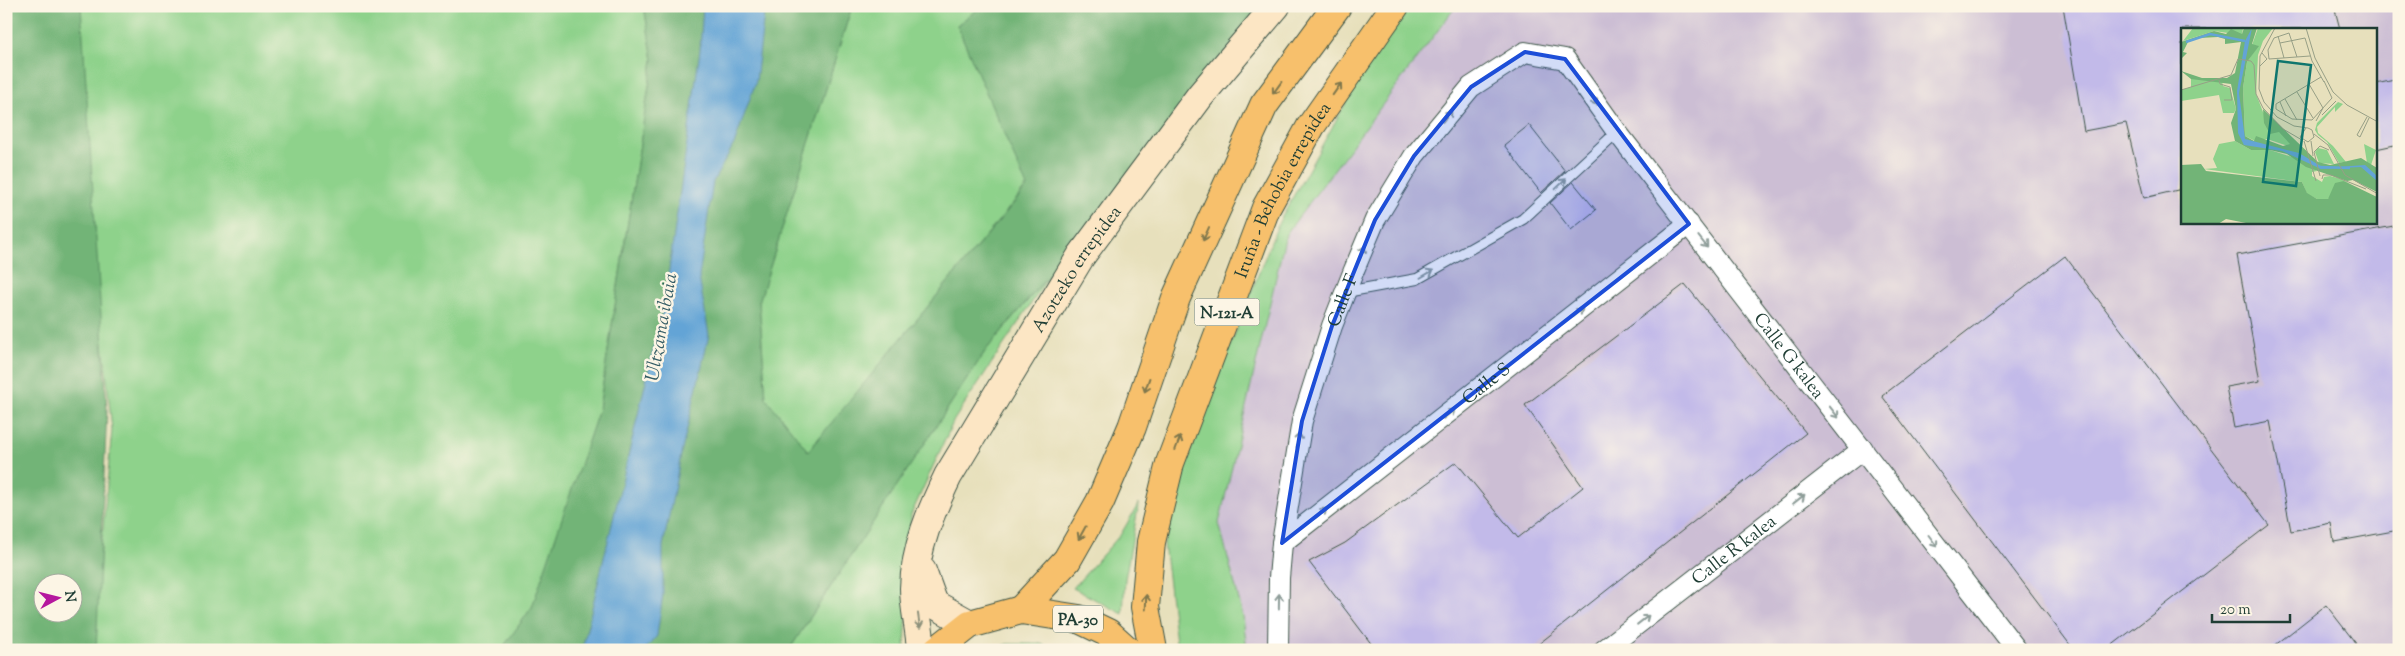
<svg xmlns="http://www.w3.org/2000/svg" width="2405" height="656" font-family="'Sorts Mill Goudy',serif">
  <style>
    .industrial { fill: #ccbed4; fill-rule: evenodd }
    .green { fill: #8ed28b; stroke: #568860 }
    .forest { fill: #72b477; stroke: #487856; fill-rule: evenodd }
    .water { fill: #63a4d6; stroke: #417085 }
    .building { fill: #c2bae9 }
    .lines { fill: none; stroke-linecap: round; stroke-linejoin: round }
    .lane-casing { stroke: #3d5548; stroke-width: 12 }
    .street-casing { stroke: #3d5548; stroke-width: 22 }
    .secondary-casing { stroke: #3d5548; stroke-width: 30 }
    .highway-casing { stroke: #3d5548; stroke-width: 30 }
    .lane { stroke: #fff; stroke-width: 10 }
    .street { stroke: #fff; stroke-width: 20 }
    .secondary { stroke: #fce6c4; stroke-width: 28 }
    .highway { stroke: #f7c06c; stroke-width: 28 }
    .oneway { stroke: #80784d }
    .oneway2 { stroke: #8f9e9a }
    .oneway3 { stroke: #8e927c }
    .marked { fill: #1d4ed8; fill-opacity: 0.2; stroke: #1d4ed8; stroke-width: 4; stroke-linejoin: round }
    .labels { text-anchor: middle; stroke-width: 5; stroke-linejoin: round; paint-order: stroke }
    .shield { fill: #fcf5e5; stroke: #617469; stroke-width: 1 }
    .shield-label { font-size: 16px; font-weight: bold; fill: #1f3d34 }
    .street-label { font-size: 18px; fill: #1f3d34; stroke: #fcf5e5 }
    .water-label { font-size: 19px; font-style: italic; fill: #335c65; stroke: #fcf5e5 }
    .inset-river { fill: none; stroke: #63a4d6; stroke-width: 2.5 }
    .inset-road { fill: none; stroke: #979f86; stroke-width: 1 }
    .view { fill: #0f766e; fill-opacity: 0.15; stroke: #0f766e; stroke-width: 2.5 }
    .inset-edge { fill: none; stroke: #1f3d34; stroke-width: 2.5 }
  </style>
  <rect width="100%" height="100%" fill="#fcf5e5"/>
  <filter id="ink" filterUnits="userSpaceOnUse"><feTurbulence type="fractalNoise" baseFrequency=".02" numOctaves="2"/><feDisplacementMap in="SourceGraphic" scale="10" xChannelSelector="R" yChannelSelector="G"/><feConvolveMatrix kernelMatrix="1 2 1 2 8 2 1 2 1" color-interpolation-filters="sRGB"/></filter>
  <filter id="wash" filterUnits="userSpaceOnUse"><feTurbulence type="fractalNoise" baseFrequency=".0096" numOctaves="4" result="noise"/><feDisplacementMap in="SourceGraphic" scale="20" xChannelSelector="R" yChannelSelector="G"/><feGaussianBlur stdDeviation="1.12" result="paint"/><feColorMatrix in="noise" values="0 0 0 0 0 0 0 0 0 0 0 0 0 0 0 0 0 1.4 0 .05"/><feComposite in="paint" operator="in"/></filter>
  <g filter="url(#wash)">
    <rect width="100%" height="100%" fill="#e7e0bc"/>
    <!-- industrial -->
    <path class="industrial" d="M1456 6H2399V650H1247L1243 616 1219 523 1286 234ZM2182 29H2376V222H2182Z"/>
    <!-- green -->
    <path class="green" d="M80 6H644L653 60 599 409 567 515 532 607 503 650H96L99 571 112 430 83 147Z
      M852 6H982L957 25 1027 186 808 452 766 398 759 302Z
      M1409 6H1456L1286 234 1219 523 1243 616 1247 650H1177L1164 544 1196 432 1279 222 1390 24Z
      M1052 272 954 420 911 515 905 650H789L986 350Z
      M1139 503 1125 579 1123 614 1073 588 1121 534Z
      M1007 644H1041L1058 650H990Z"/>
    <!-- forest -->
    <path class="forest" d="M6 6H81L107 410 96 650H6ZM42 584H72V614H42Z
      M644 6H852L759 302 766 398 808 451 1027 187 957 25 982 6H1273L986 350 789 650H501L532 607 599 409 653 60Z"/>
    <!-- water -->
    <path class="water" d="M703 6H765L756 81 735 142 713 182 699 277 709 335 682 450 663 546V594L657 636 645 650H582L664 305 700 50Z"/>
    <g id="blocks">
      <!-- building -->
      <path class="building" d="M2063 6H2334L2340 29H2182V189L2144 198 2126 123 2084 131Z
        M2399 79V144L2376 149V84Z
        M1529 125 1565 171 1541 193 1504 145Z
        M1573 182 1596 210 1571 230 1550 203Z
        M2399 225V530L2334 542 2331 523 2291 531 2270 421 2234 428 2226 387 2260 381 2237 255Z
        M2065 256 2269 525 2106 650H2074L1882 396Z
        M1685 284 1806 433 1531 650H1376L1309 562 1345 543 1456 462 1518 538 1583 487 1525 405Z
        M2326 605 2361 650H2269Z"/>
    </g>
  </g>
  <g filter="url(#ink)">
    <use href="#blocks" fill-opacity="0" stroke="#3d5548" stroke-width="1"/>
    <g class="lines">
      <!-- lane casing -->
      <g class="lane-casing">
        <path id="lane" d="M1346 292 1417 279 1523 219 1617 132"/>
      </g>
      <!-- street casing -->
      <g class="street-casing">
        <g id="street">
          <path id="s1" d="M1282 543 1689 224"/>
          <path id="s2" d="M1278 650 1279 578 1282 543 1302 421 1332 326 1354 270 1375 220 1414 156 1471 87 1525 52 1565 59 1617 132 2017 650"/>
          <path id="s3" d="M1604 650 1863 449"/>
        </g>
      </g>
      <!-- secondary casing -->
      <g class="secondary-casing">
        <g id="secondary">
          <path d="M922 571 934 604 970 624"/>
          <path id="s4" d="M921 650C920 629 914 608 914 588 915 548 931 511 948 476L1081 256 1200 96 1276 6"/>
        </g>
      </g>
      <!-- highway casing -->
      <g class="highway-casing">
        <g id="highway">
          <path d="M1021 610 1067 560 1100 502 1132 427 1176 298 1264 105 1337 6"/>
          <path d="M937 650 970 624 1021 610 1079 619 1108 633 1127 650"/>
          <path id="s5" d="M1153 650 1145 607 1151 542 1170 463 1266 208 1311 126 1395 6"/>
        </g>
      </g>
      <!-- lane -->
      <use href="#lane" class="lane"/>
      <!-- street -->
      <use href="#street" class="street"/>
      <!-- secondary -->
      <use href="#secondary" class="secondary"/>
      <!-- highway -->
      <use href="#highway" class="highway"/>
    </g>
    <!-- one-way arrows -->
    <defs><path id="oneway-shaft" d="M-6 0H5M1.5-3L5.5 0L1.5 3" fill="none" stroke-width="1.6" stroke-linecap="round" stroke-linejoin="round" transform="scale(1.25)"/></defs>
    <g class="oneway">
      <use href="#oneway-shaft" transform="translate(1277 88) rotate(126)"/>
      <use href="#oneway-shaft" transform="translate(1337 89) rotate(-55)"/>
      <use href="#oneway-shaft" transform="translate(1206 234) rotate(114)"/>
      <use href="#oneway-shaft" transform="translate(1147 385) rotate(109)"/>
      <use href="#oneway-shaft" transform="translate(1178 443) rotate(-69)"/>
      <use href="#oneway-shaft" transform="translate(1082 533) rotate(119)"/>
      <use href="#oneway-shaft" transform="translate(1146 602) rotate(-88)"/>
    </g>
    <g class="oneway2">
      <use href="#oneway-shaft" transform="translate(1593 99) rotate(55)"/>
      <use href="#oneway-shaft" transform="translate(1447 116) rotate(-51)"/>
      <use href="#oneway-shaft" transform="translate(1561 184) rotate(-43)"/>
      <use href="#oneway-shaft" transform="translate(1703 242) rotate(52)"/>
      <use href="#oneway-shaft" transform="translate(1362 253) rotate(-67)"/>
      <use href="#oneway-shaft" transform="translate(1427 274) rotate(-30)"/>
      <use href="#oneway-shaft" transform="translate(1577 313) rotate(-38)"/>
      <use href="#oneway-shaft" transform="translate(1834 412) rotate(52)"/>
      <use href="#oneway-shaft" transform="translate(1449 414) rotate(-38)"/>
      <use href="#oneway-shaft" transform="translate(1298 440) rotate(-80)"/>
      <use href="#oneway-shaft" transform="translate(1799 499) rotate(-38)"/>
      <use href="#oneway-shaft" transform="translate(1321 513) rotate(-38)"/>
      <use href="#oneway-shaft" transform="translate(1933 541) rotate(53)"/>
      <use href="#oneway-shaft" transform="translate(1279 601) rotate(-89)"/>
      <use href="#oneway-shaft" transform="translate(1643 620) rotate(-38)"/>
    </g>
    <use class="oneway3" href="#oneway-shaft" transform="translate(919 621) rotate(82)"/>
  </g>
  <!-- marked area -->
  <path class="marked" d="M1525 52 1565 59 1689 224 1282 543 1302 421 1332 326 1375 220 1414 156 1471 87Z"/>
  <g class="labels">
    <!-- shield labels -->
    <g class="shield">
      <rect x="1194.5" y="298.5" width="65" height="27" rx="4"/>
      <rect x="1053" y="605.5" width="50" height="27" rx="4"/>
    </g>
    <g class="shield-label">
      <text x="1227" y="318">N-121-A</text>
      <text x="1078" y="625">PA-30</text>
    </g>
    <!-- street labels -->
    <g class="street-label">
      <text dy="6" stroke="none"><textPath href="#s5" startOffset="486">Iruña - Behobia errepidea</textPath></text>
      <text dy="6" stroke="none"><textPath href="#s4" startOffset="424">Azotzeko errepidea</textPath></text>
      <text dy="6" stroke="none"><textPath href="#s2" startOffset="358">Calle F</textPath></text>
      <text dy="6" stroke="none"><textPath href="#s2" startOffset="1086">Calle G kalea</textPath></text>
      <text dy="6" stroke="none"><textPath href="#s1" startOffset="259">Calle S</textPath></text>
      <text dy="6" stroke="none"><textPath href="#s3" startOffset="164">Calle R kalea</textPath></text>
    </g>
    <!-- water labels -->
    <g class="water-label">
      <text transform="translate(660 327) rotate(-80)" y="7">Ultzama ibaia</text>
    </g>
  </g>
  <!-- overview -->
  <g transform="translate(2181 28)">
    <rect width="196" height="196" fill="#e7e0bc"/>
    <path d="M12 0H62L61 7 33 3 2 13ZM77 0H92L82 13 77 27 75 66 82 84 110 116 107 118 86 111 74 113 64 108 62 60 66 34 77 18 71 17ZM17 50 41 53 42 58 49 60 55 81 53 85H42L38 67 0 73V62L10 59V51ZM157 74 162 76 154 84V79L136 99 137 105 152 118 165 134 158 135 146 114 137 107 134 102 136 95ZM54 113 70 122H89L111 129 136 143 131 144V148L141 154 143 149 149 148 161 151 169 156 163 153 147 171H136L126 166 121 154 23 141 36 140 32 131 38 116ZM183 116 195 122 190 137 186 135ZM137 120 146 122 153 136 138 135 134 124Z" fill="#8ed28b"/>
    <path d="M63 0H76L71 16 78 18 66 34 62 60 64 108 73 113 75 108 102 118 109 116 98 104 89 106 83 95 82 81 137 134 149 137 180 130 196 140V164L172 152 166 153 125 139 106 126 89 122H70L54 113 50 95 55 81 50 56 10 51 0 43 21 50H46L54 45 60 14 44 16V11L37 9 18 10 7 14 2 24 6 25 0 31V14L33 3 45 6 50 1 61 6ZM20 136 25 143 121 154 126 165 136 171H147L154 155 163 153 196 169V196H70L45 191 37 196H0V137Z" fill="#72b477"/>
    <path d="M71 0 58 65 64 111 118 125 143 140 184 137 195 147 196 153 180 139 140 141 101 123 63 117 57 105 56 63 64 13Z" fill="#63a4d6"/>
    <path class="inset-river" d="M5 14 29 6 64 13M138 139 169 140"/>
    <path class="inset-road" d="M94 0 79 28 78 61 83 74 96 89 113 98 127 100 131 102 133 109 127 114 119 109 125 100M125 0 134 30 152 64 166 77 197 94M97 8 103 30M99 15 124 10 131 33 143 54M88 31 87 22 93 10 108 5 116 29M88 31 129 28M79 38 86 31 81 25M140 49 95 76V81L111 91 131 92 151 70 143 53M38 52 39 56 49 59 51 72H43M128 56 142 80 135 93M0 62 50 47 57 31 70 33 73 37 75 66 82 80 102 101 121 112M116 64 132 90M104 71 116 92M99 74 105 88M141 87 155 73M186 89 176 107 179 109 188 90M133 106 147 117 164 147 197 166M123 113 135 153M130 113 132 128M139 148 133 124 139 118 148 122M141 151 142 147H150L185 161"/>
    <path class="view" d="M97 33 130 37 115 158 82 154Z"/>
    <rect width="196" height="196" class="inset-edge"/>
  </g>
  <!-- margin -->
  <rect width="2405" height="656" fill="none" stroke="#fcf5e5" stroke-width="25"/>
  <!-- north arrow -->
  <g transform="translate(58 598) rotate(83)"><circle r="24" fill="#fcf5e5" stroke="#a4ab9e"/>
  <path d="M0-4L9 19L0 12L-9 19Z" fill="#b5179e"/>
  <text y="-8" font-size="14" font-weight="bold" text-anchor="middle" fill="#1f3d34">N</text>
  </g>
  <!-- scale -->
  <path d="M2212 614v8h78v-8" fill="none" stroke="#1f3d34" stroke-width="2.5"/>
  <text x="2220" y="614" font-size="15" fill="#1f3d34" stroke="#fcf5e5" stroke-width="4" paint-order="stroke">20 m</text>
</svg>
